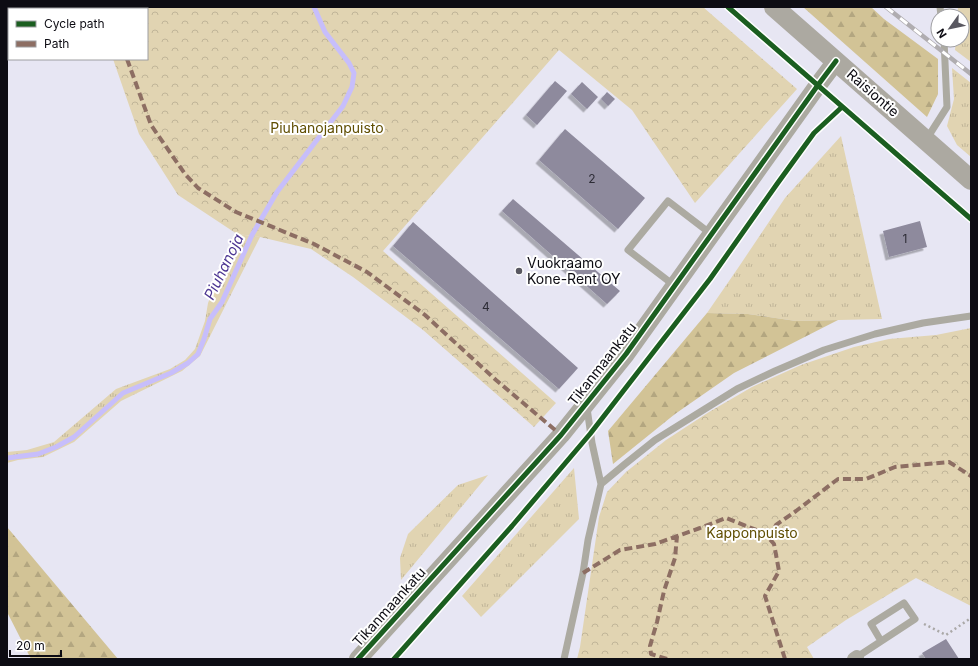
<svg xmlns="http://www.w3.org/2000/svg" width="978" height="666" font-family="Inter,sans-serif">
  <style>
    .grass { fill: url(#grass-tufts) }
    .forest { fill: url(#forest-firs) }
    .park { fill: url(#park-crowns) }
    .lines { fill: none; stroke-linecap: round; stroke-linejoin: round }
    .stream { stroke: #c7befb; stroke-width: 5 }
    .building { fill: #8e8a9d; filter: url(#shadow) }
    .path { stroke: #aaa8a7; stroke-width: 2.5; stroke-dasharray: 2 3; stroke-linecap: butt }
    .service { stroke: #acaaa1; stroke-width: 7 }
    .minor { stroke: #acaaa1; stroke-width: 14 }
    .tertiary { stroke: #acaaa1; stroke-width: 18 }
    .secondary { stroke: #aca9a1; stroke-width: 20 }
    .rail-casing { stroke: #b0adb0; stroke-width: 4.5 }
    .rail { stroke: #fff; stroke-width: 3; stroke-dasharray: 9; stroke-linecap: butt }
    .quiet { stroke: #8d6e63; stroke-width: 4; stroke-dasharray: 8 4; stroke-linecap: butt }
    .cycleway-casing { stroke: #fff; stroke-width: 8 }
    .cycleway { stroke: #1b5e20; stroke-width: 5 }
    .poi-dot { fill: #595861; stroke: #fff; stroke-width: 1.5 }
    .labels { text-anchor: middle; stroke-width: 4; stroke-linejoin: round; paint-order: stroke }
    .number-label { font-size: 12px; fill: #2d2c36 }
    .street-label { font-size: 14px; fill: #0d0c13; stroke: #fff }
    .park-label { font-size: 14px; fill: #604e02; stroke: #fff }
    .poi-label { font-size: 14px; fill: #0d0c13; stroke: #fff; text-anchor: start }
    .water-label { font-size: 15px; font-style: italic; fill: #4e3793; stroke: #fff }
  </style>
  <defs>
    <pattern id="grass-tufts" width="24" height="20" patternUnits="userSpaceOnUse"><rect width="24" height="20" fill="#e1d4b2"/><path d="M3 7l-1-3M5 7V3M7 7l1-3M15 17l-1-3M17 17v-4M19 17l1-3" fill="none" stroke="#c0b598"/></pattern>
    <pattern id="forest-firs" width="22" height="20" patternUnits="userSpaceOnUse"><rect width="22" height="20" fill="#d2c396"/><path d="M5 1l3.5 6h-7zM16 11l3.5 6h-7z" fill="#b3a680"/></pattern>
    <pattern id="park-crowns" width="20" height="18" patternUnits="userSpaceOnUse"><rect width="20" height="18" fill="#e1d4b2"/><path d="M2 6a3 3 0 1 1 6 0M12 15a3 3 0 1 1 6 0" fill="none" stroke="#c0b598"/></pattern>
    <filter id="shadow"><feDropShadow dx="-3.5" dy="3.5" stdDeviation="0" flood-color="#0004"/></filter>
  </defs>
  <rect width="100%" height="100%" fill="#e7e6f3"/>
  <!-- grass -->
  <path class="grass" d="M958 7H971V62L955 50 956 40H962V16H957Z
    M952 68 971 83V157L957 145 947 126 954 99Z
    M841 136 882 319 796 321 748 314 707 313 738 268 785 198Z
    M237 234 260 237 200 356 182 371 121 401 74 442 43 457 18 460 7 463V452L27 450 54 442 116 389 170 369 185 360 195 349 205 321 208 303Z
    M574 468 579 519 481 617 462 596Z
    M488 475 401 580 400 558 408 534 458 485Z"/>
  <!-- forest -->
  <path class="forest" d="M803 7H871L884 19 938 59V94L927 117Z
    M707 313 748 314 796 321 838 320 734 373 675 414 613 464 608 431Z
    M7 527 118 659H31L7 612Z"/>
  <!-- park -->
  <path class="park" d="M95 7H703L797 89 695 203 632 110 559 50 383 251 556 403 534 427 423 330 353 277 311 249 260 237 237 234 178 195 139 134 113 59H147V9H96Z
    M971 328V606L916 578 846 620 807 647 814 659H577L580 647 599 517 607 492 626 472 666 440 709 412 752 387 801 365 854 347 889 339 936 335Z"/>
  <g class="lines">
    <!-- stream -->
    <path class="stream" d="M7 458 38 454 56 447 74 437 123 393 171 373 188 363 198 354 204 339 210 319 222 302 252 235 277 192 343 106 352 87 354 73 349 63 325 32 314 7"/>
  </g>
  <!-- building -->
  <path class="building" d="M555 81 567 91 537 125 526 115Z
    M582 82 598 97 587 109 571 94Z
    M607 92 615 99 608 106 601 99Z
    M565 129 645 198 618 229 539 160Z
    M513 199 620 291 607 304 502 211Z
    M920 221 927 247 889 257 883 231Z
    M413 222 578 368 559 389 393 246Z
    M946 639 959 659H926L922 653Z"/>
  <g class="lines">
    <!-- path -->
    <path class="path" d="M924 624 946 635 971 618"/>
    <!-- service -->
    <path class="service" d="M940 7 941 16
      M926 140 947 107 944 40
      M675 286 628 250 668 201 711 234
      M587 408 592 443 601 484
      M564 659 583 573 588 540 601 484 625 464 655 440 737 389 775 371 824 350 875 334 923 323 971 316
      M859 659 857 657 915 619 904 603 871 624 881 641"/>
    <!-- minor -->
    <path class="minor" d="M854 659 857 657"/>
    <!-- tertiary -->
    <path class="tertiary" d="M358 659 561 435 626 354 818 85 836 61"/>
    <!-- secondary -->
    <path class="secondary" d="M774 7 971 180"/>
    <!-- rail casing -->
    <g class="rail-casing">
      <path id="rail" d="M886 7 971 74"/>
    </g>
    <!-- rail -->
    <use href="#rail" class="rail"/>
    <!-- quiet -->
    <path class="quiet" d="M113 7V9
      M127 59 151 125 185 174 198 188 236 212 314 244 367 272 425 315 496 380 561 435
      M583 573 620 550 655 544 700 528 726 518 764 533 768 537
      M667 659 651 654 650 646 657 622 664 591 675 558 677 536
      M785 659 765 596 779 571 774 544 768 537 776 525 796 511 838 479H866L895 467 949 462 971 476"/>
    <!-- cycleway casing -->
    <g class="cycleway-casing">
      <path id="cycleway" d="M728 7 971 219
        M358 659 561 435 626 354 818 85 836 61
        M394 659 512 526 590 434 710 279 777 184 814 133 842 107"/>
    </g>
    <!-- cycleway -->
    <use href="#cycleway" class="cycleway"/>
  </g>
  <!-- markers -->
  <circle class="poi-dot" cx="519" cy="271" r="4"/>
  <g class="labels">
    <!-- number labels -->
    <g class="number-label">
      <text x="592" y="183">2</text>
      <text x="905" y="243">1</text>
      <text x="486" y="311">4</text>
    </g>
    <!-- street labels -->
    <g class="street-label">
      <text transform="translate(873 93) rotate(41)" y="5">Raisiontie</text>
      <text transform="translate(602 364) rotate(-52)" y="5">Tikanmaankatu</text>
      <text transform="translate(389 607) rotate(-48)" y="5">Tikanmaankatu</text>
    </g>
    <!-- park labels -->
    <g class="park-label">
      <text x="327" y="133">Piuhanojanpuisto</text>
      <text x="752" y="538">Kapponpuisto</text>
    </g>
    <!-- poi labels -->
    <g class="poi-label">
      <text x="527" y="268">Vuokraamo<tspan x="527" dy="16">Kone-Rent OY</tspan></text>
    </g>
    <!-- water labels -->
    <g class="water-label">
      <text transform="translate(224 267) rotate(-64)" y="5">Piuhanoja</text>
    </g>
  </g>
  <!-- border -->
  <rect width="978" height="666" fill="none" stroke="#0d0c13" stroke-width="16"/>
  <!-- legend -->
  <rect x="8" y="8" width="140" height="52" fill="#ffffff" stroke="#9e9ea1"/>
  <rect x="16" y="21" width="20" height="6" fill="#1b5e20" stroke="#9e9ea1"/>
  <text x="44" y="28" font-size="12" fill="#0d0c13">Cycle path</text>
  <rect x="16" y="41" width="20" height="6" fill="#8d6e63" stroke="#9e9ea1"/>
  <text x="44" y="48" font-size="12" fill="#0d0c13">Path</text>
  <!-- north arrow -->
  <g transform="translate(950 28) rotate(237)"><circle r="19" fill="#ffffff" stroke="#9e9ea1"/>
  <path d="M0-3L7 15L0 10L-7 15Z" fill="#595861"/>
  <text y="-6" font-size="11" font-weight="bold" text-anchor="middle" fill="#0d0c13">N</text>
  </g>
  <!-- scale -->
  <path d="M10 650v6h51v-6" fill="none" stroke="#0d0c13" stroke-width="2"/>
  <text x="16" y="650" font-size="12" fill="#0d0c13" stroke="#ffffff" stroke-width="3" paint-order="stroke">20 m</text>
</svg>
